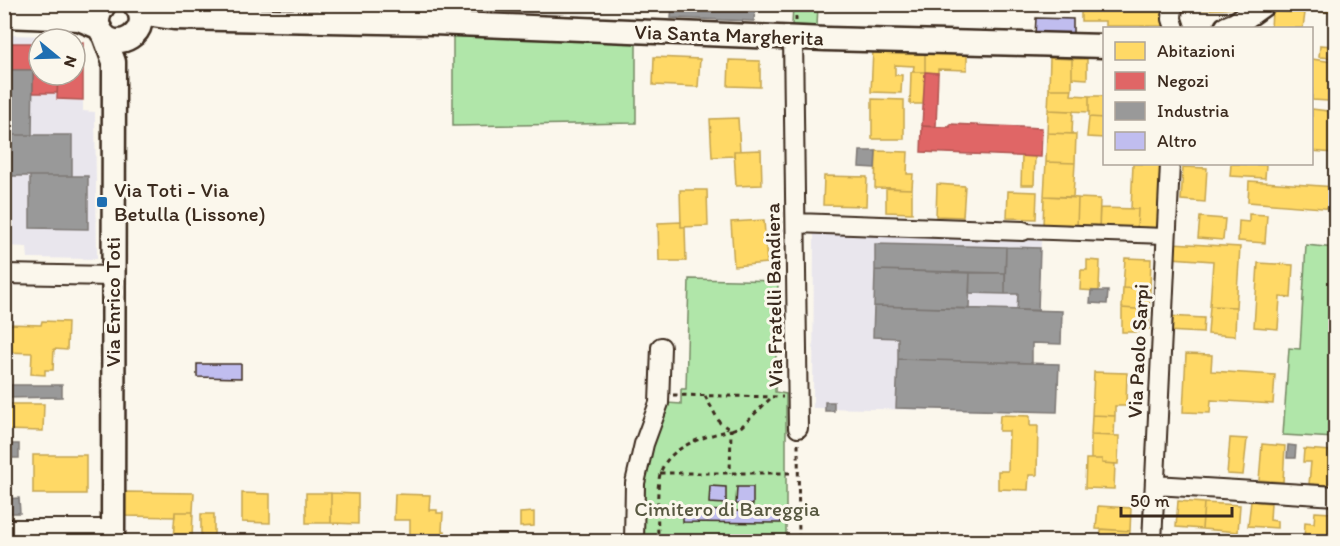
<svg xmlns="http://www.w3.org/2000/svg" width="1340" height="546" font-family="Itim,sans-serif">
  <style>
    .built { fill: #e9e6ed }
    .green { fill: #b0e6a9; stroke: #768864; stroke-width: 1.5 }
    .homes { fill: #ffd966; stroke: #c4a450; stroke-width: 1.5 }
    .shops { fill: #e06666; stroke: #ae5450; stroke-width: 1.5 }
    .industry { fill: #999; stroke: #7d7874; stroke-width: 1.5 }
    .building { fill: #c0bdef; stroke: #3b2a1e; stroke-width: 1.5 }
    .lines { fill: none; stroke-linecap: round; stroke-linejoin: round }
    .pedestrian-casing { stroke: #3b2a1e; stroke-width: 18 }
    .minor-casing { stroke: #3b2a1e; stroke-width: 22 }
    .tertiary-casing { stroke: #3b2a1e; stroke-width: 27 }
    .path { stroke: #3b2a1e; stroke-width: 3; stroke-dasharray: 4.5 4.5; stroke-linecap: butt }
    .pedestrian { stroke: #fbf7ec; stroke-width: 14 }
    .minor { stroke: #fbf7ec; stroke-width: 18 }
    .tertiary { stroke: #fbf7ec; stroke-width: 22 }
    .poi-dot { fill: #1f6fb2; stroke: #fbf7ec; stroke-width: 2 }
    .labels { text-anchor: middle; stroke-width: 6; stroke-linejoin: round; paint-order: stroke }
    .street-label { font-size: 21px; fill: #3b2a1e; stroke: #fbf7ec }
    .poi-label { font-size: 21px; fill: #3b2a1e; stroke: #fbf7ec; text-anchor: start }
    .park-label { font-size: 21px; fill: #585941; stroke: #fbf7ec }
  </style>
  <rect width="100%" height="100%" fill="#fbf7ec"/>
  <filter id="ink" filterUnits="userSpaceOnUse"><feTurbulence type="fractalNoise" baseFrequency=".0167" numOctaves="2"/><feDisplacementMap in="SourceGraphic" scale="12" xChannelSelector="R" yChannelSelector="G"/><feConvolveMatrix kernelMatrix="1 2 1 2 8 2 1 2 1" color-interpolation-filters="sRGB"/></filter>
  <g filter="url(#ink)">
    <!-- built -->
    <path class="built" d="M5 35 56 36 57 39H39V75H75V43H83V111L95 112 97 259 28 258 27 247 5 246Z
      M814 233 1041 240 1038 310 1061 344 1032 343V363L1059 364 1057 412 813 408Z"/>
    <!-- green -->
    <path class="green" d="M793 5H818L817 26 792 25Z
      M453 35 636 38V123L453 126Z
      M1306 245 1335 248V438L1283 435 1289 348 1300 349Z
      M689 279 778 281 775 392 786 394V541L644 542 645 473 656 431 667 403 681 404V389H686Z"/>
    <!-- homes -->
    <path class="homes" d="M1081 4 1168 5V26H1105V21H1081Z
      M1176 4H1199V10L1177 12Z
      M1199 4H1223L1224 9 1199 10Z
      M1223 4H1246L1243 7 1224 9Z
      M1304 4H1336V13L1304 10Z
      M1272 11 1305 13 1303 28H1271Z
      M1320 45 1334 46 1333 58 1319 57Z
      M873 50 925 52V72H913L914 66 895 65V75H902L901 93 871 92Z
      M925 52 967 53V70L938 69V73L925 72Z
      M654 57 700 59 698 87 653 85Z
      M1050 58 1072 59V89H1049Z
      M1072 59H1087V79L1072 78Z
      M1312 59 1333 62 1329 101 1312 100Z
      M729 60 760 61V87L728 86Z
      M911 72H925L923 104H910Z
      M1049 89H1072L1071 95 1089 96V112L1048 110Z
      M1089 96H1104V118L1089 117Z
      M872 99 904 100V139H872Z
      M1312 109 1336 112 1333 153 1312 151Z
      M1048 110 1073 111 1072 134 1047 133Z
      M1089 117 1104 118V138L1087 137Z
      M738 118 740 151H734V156L712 157 710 119Z
      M1047 133 1076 134 1075 163 1046 162Z
      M761 150 762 185 736 186 734 151Z
      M876 151 908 152 907 174H913L912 189 875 188Z
      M1022 156 1035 157 1034 185H1021Z
      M1046 162 1075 163 1073 197 1044 196Z
      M1133 164H1162L1159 231 1137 230 1138 209H1131Z
      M1231 164 1266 165 1265 178 1230 176Z
      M1183 167 1207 168 1205 202 1181 200Z
      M824 176 867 177 866 206 823 205Z
      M1249 181 1336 187 1335 209 1248 202Z
      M937 184 965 186 963 217 936 216Z
      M886 188 912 189V213L886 212Z
      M680 190H707L708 226 681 227Z
      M1008 191 1037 192 1036 219 1007 218Z
      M1044 196 1078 198 1077 228 1043 226Z
      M1078 198 1100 199 1099 229 1077 228Z
      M1100 208 1138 209 1137 230 1099 229Z
      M1249 214 1267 215 1265 243 1238 241 1239 221 1249 222Z
      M1200 217 1225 219 1223 240 1198 238Z
      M764 220 767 263 734 266 731 222Z
      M681 222V227H685L686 261H659L658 223Z
      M1172 243 1240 247 1236 307 1210 306 1213 261 1171 258Z
      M1125 258 1151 259 1150 289 1123 288Z
      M1087 260 1100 261 1099 291 1080 290 1081 270H1087Z
      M1258 263 1293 265 1291 298 1280 297 1278 329 1254 327Z
      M1123 288 1150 289 1149 310 1122 308Z
      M1210 306 1236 307 1235 336 1208 334Z
      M1122 308 1149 310V329L1140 328V332H1122Z
      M1167 316 1204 318 1203 333 1166 331Z
      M42 321 68 322 67 350 54 349 53 370H45V375L31 374 32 353 7 352V324L41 325Z
      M1186 354 1212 355 1211 371 1275 375 1273 404 1211 400 1210 413 1183 412Z
      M1094 372 1127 373 1126 406H1115V416L1092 415Z
      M4 404H44L43 431 4 430Z
      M1000 415 1030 416V426H1038L1037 475H1029L1028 490 998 489V471H1008L1009 431H999Z
      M1092 415 1115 416 1114 436 1091 435Z
      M1091 435 1119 436 1118 464 1102 463V459H1091Z
      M1230 438 1247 439 1243 475 1227 474Z
      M1262 444 1285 446 1283 482 1259 480Z
      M1304 449 1332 451 1330 485 1309 484 1311 462H1303Z
      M33 455H86V494H33Z
      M1086 459H1102V463L1115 464 1114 489 1085 488Z
      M124 492 194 493 193 512H175V517L125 516Z
      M242 493 270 494V523L242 522Z
      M306 493H331V523H306Z
      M331 493 358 494V524L331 523Z
      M395 494 430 495 429 510H437V513H443L442 531H445V542H410V520H394Z
      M1178 501 1204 503 1202 529 1176 527Z
      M1251 501 1271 503 1270 520 1277 521V528L1248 526Z
      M1204 503 1240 505 1238 532 1202 529Z
      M1098 506 1131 508 1130 531 1096 529Z
      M175 512H193L192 539H173Z
      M534 512V526L520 527V513Z
      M1315 512 1331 513 1329 542 1304 540 1305 522 1314 523Z
      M201 514H214V542H201Z
      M1101 529 1130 531 1129 542H1101Z
      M126 537H144L143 542H126Z
      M273 537V542H241V538Z
      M295 538 332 539 331 542H295Z"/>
    <!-- shops -->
    <path class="shops" d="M5 43H39V70H5Z
      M75 43H83V100L57 99 58 75H75Z
      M33 70H39V75H58L57 93H33Z
      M925 72 938 73 936 127 922 126Z
      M950 124 1042 128 1041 157 921 152 922 126 950 127Z"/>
    <!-- industry -->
    <path class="industry" d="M672 4H682L681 8 755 11 754 21 671 18Z
      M4 70H33L32 135H4Z
      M4 135H72V176H4Z
      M860 151H876L875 168 859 167Z
      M30 176H88V229L30 228Z
      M875 244 1006 247 1005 273 875 270Z
      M1006 247 1040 248 1038 311 1017 310 1018 294H1005Z
      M875 270 970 273 969 309 874 306Z
      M970 273H1005V294L969 293Z
      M1091 291H1108L1107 304 1090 303Z
      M874 306 1062 311 1061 344 1032 343V363L898 359V338L873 337Z
      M898 359 1059 364 1057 412 896 408Z
      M4 385H62V397L4 398Z
      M825 402H834V411H825Z
      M4 444H19V458H4Z
      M1288 445 1296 446 1295 458H1287Z
      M19 498 20 513H4V499Z"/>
    <!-- building -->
    <path class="building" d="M1036 18 1073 19V35H1035Z
      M197 364H241V378L197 377Z
      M710 486 726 487V504L709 503Z
      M737 487H753V505L736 504Z
      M683 510 781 512V523L683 522Z"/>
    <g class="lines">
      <!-- pedestrian casing -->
      <g class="pedestrian-casing">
        <path id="pedestrian" d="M1023 231 1166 236"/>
      </g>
      <!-- minor casing -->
      <g class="minor-casing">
        <path id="minor" d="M1173 4 1172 19 1175 28
          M793 37 798 428
          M796 223 1023 231
          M4 274 113 276
          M1155 485 1336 496
          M4 529H113
          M634 542 635 483 644 444 659 403 661 347
          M1152 542 1170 164"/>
      </g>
      <!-- tertiary casing -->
      <g class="tertiary-casing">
        <path id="tertiary" d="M105 4C100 11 96 19 99 27 112 59 158 30 134 4
          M137 7 154 15 174 18 433 23 826 39 1104 46
          M4 16 79 19 100 28
          M1226 28 1236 24 1264 4
          M104 35 114 62 113 542"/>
      </g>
      <!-- path -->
      <path class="path" d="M796 21V4
        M673 395 783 397
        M705 396 720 423 731 430 742 426 772 397
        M798 444 799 542
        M660 473H790
        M658 542C658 527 656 483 661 471 671 445 706 436 731 430L730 473"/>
      <!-- pedestrian -->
      <use href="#pedestrian" class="pedestrian"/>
      <!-- minor -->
      <use href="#minor" class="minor"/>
      <!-- tertiary -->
      <use href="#tertiary" class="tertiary"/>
    </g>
  </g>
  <!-- markers -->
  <rect class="poi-dot" x="96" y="196" width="12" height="12" rx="3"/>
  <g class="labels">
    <!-- street labels -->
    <g class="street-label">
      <text transform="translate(729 35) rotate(2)" y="7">Via Santa Margherita</text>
      <text transform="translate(774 295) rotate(-91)" y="7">Via Fratelli Bandiera</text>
      <text transform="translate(113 302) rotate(-90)" y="7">Via Enrico Toti</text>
      <text transform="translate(1138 351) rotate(-87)" y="7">Via Paolo Sarpi</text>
    </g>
    <!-- poi labels -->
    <g class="poi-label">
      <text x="114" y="197">Via Toti - Via<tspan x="114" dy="24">Betulla (Lissone)</tspan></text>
    </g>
    <!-- park labels -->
    <g class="park-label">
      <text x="727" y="516">Cimitero di Bareggia</text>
    </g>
  </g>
  <!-- margin -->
  <rect width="1340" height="546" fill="none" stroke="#fbf7ec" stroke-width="24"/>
  <rect x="12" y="12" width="1316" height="522" fill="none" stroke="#3b2a1e" stroke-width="2" filter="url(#ink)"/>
  <!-- legend -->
  <rect x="1103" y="27" width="210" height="138" fill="#fbf7ec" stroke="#aea59a" stroke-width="1.5"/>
  <rect x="1115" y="42" width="30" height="18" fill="#ffd966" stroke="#aea59a" stroke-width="1.5"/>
  <text x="1157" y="57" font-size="18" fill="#3b2a1e">Abitazioni</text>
  <rect x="1115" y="72" width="30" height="18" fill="#e06666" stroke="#aea59a" stroke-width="1.5"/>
  <text x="1157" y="87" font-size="18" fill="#3b2a1e">Negozi</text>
  <rect x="1115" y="102" width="30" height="18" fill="#999999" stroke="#aea59a" stroke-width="1.5"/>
  <text x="1157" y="117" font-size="18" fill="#3b2a1e">Industria</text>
  <rect x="1115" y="132" width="30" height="18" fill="#c0bdef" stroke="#aea59a" stroke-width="1.5"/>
  <text x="1157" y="147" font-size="18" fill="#3b2a1e">Altro</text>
  <!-- north arrow -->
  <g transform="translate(57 57) rotate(109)"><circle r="28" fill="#fbf7ec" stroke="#aea59a" stroke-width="1.5"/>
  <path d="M0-4.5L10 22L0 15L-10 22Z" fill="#1f6fb2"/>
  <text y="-9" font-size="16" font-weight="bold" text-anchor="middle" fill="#3b2a1e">N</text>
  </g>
  <!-- scale -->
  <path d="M1121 507v9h111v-9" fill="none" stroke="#3b2a1e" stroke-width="3"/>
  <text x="1130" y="507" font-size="18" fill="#3b2a1e" stroke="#fbf7ec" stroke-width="4.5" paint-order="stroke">50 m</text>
</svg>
